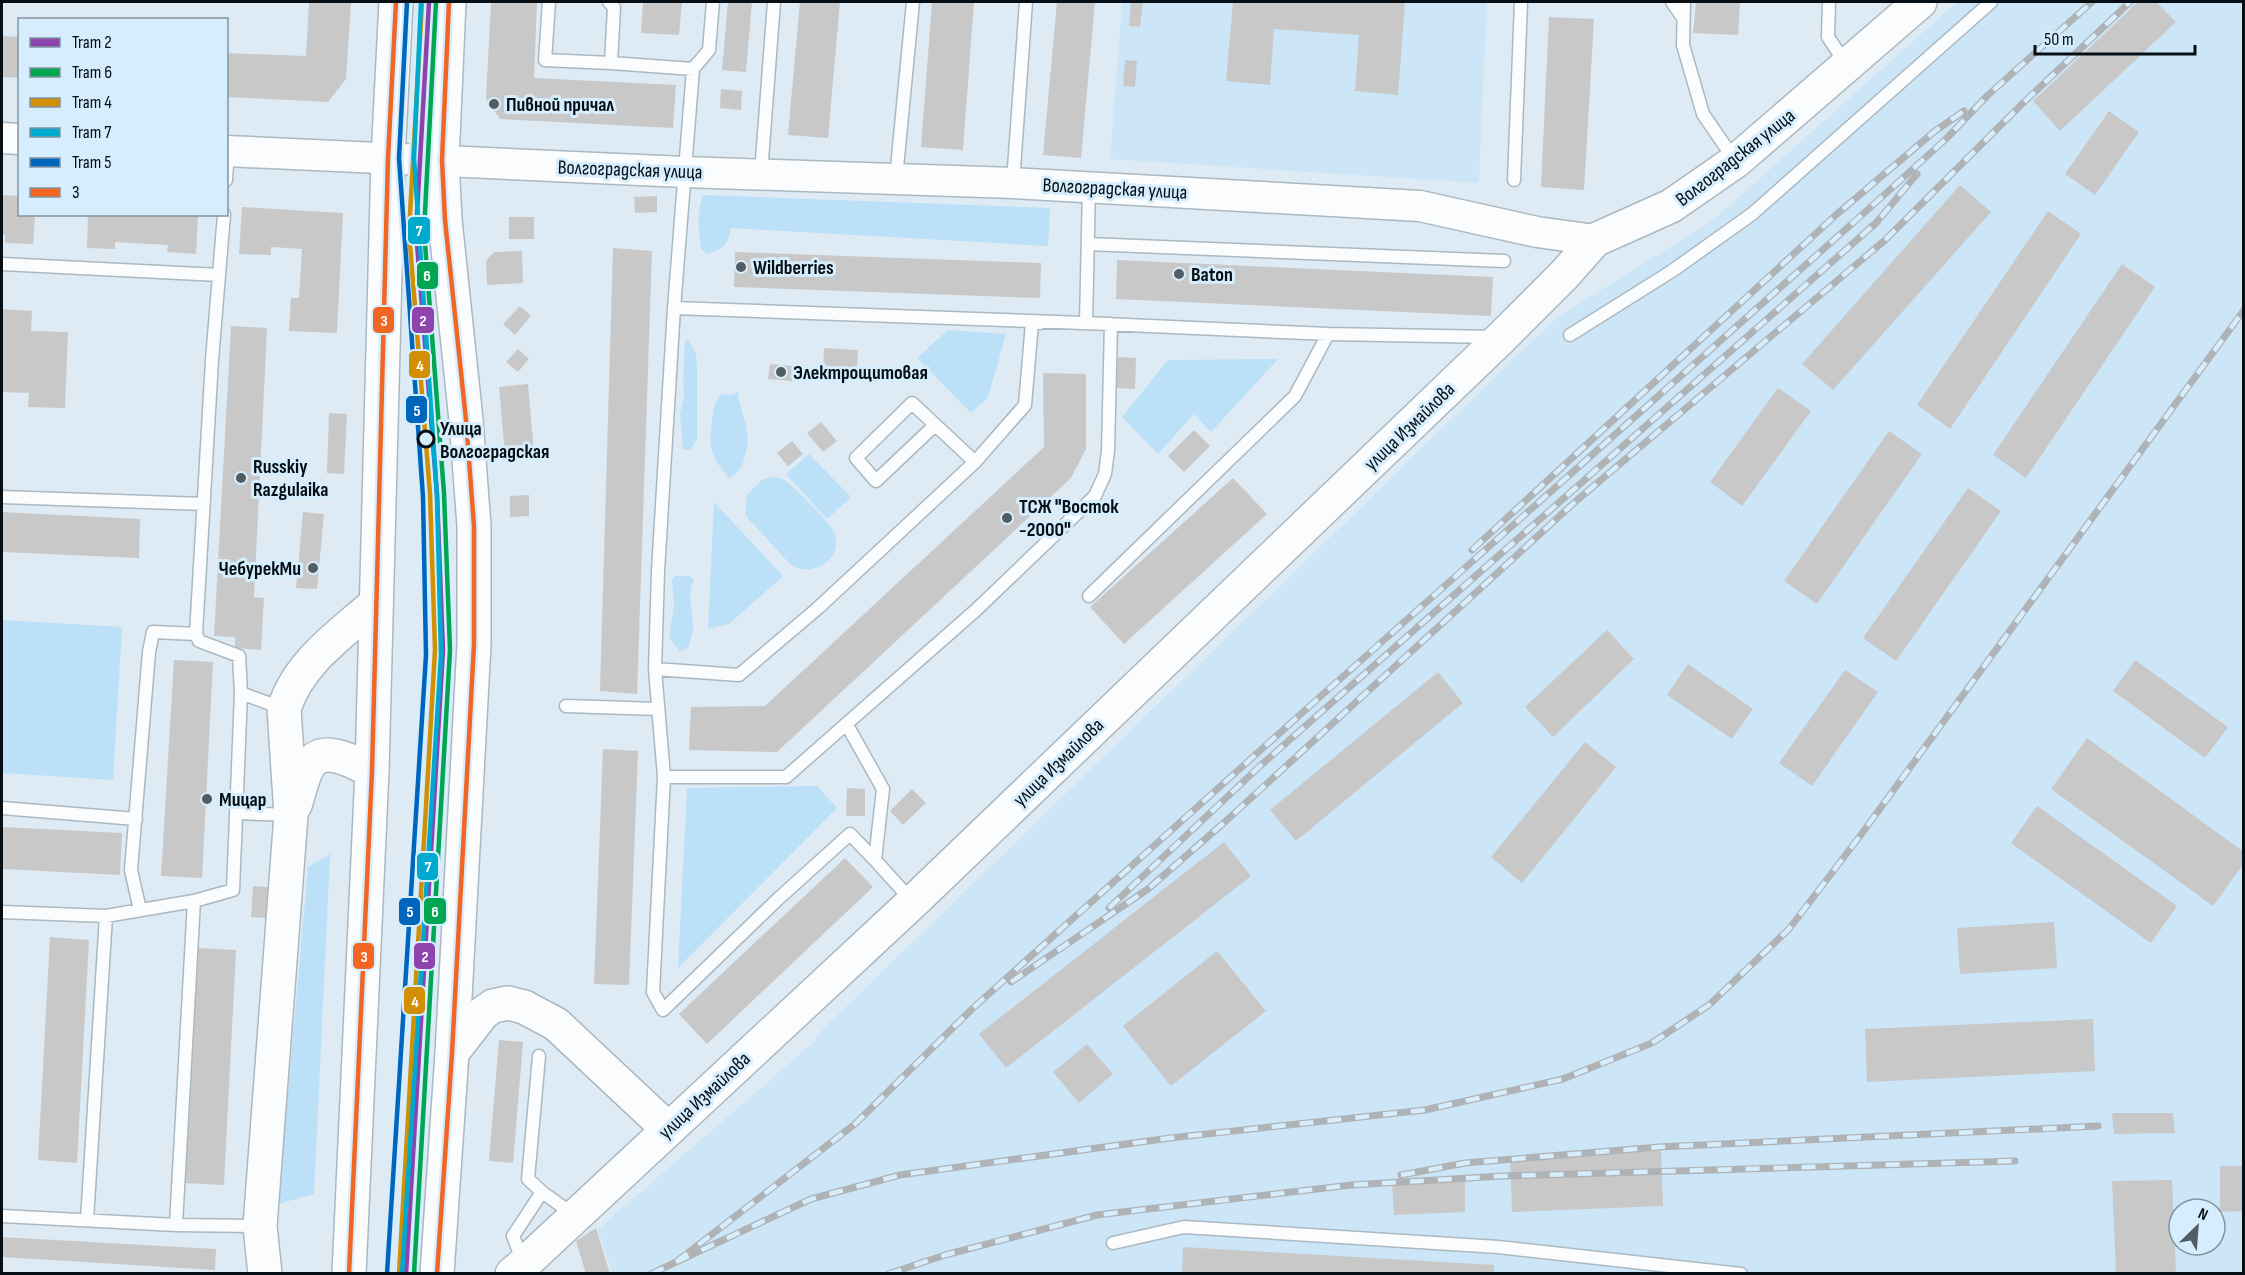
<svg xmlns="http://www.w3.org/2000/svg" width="2245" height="1275" font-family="'Sofia Sans Condensed',sans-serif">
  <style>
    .built { fill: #cce6f8; fill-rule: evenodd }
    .green { fill: #bbe0f8 }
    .building { fill: #c8c8c9 }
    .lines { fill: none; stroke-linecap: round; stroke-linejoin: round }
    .service-casing { stroke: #acb8c0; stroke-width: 15 }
    .tertiary-casing { stroke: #acb8c0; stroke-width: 33 }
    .secondary-casing { stroke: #acb8c0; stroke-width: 36 }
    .primary-casing { stroke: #acb8c0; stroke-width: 36 }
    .service { stroke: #fafcfd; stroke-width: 12 }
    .tertiary { stroke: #fafcfd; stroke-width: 30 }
    .secondary { stroke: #fafcfd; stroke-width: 33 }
    .primary { stroke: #fafcfd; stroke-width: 33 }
    .rail-casing { stroke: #b0b3b5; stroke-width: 7 }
    .rail { stroke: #d5edfd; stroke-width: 4.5; stroke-dasharray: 14; stroke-linecap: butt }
    .bus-1-casing { stroke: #d5edfd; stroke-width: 9 }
    .bus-1 { stroke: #f26522; stroke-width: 4.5 }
    .tram-1-casing { stroke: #d5edfd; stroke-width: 9 }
    .tram-2-casing { stroke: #d5edfd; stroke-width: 9 }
    .tram-3-casing { stroke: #d5edfd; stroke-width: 9 }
    .tram-4-casing { stroke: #d5edfd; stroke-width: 9 }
    .tram-5-casing { stroke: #d5edfd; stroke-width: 9 }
    .tram-1 { stroke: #8e44ad; stroke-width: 4.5 }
    .tram-2 { stroke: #00a651; stroke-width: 4.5 }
    .tram-3 { stroke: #d38f03; stroke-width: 4.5 }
    .tram-4 { stroke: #00a9ce; stroke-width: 4.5 }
    .tram-5 { stroke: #0065bd; stroke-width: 4.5 }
    .poi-dot { fill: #515c63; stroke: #d5edfd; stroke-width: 2 }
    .stop-dot { fill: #d5edfd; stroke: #050f15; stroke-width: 3 }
    .labels { text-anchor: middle; stroke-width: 6; stroke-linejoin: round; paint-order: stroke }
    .poi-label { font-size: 20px; font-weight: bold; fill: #050f15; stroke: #d5edfd; text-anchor: start }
    .street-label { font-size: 20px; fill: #050f15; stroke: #d5edfd }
    .stop-label { font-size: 20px; font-weight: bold; fill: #050f15; stroke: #d5edfd; text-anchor: start }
    .line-badge { stroke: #d5edfd; stroke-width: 2 }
    .badge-label { font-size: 16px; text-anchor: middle; font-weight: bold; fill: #fff }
  </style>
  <rect width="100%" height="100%" fill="#deebf4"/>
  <!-- built -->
  <path class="built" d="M1122 2H1487L1479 183 1110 159Z
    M1957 2H2243V1273L612 1274 598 1229 815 1041 823 1029 1556 318 1712 221ZM2179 1209H2215V1245H2179Z"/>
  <!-- green -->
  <path class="green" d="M703 195 1050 208 1048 246 731 228C728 245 724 248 708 254L701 249C699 231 696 213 703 195Z
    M948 330 1006 334 988 397 971 413 917 358Z
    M685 340 689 341 696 354 697 364V439L691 449 683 450 680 414 684 398 683 379Z
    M1278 359 1211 432 1194 414 1158 454 1122 417 1168 360Z
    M738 392C740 417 753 428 745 456 742 467 739 473 729 478 711 457 708 448 712 421 714 409 713 403 721 394L732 395Z
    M809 454 851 497 827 519 786 474Z
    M772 477C773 477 780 478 781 478 792 483 822 516 831 527 834 532 837 538 836 544 835 565 807 577 790 564L745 515 747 495 763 479Z
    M714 502 783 576 729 624 708 629Z
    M675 576H689L694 579C687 594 692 607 693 622 694 630 691 638 689 646L680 652 669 637 674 606 672 580Z
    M2 620 122 627 113 780 2 773Z
    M817 786 837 808 678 968 687 788Z
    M330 854 314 1194 278 1204 308 867Z"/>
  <!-- building -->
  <path class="building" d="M309 2H351L346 79 328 102 226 97V53L306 56Z
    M491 2H537L534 78 676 85 673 128 500 119 486 99Z
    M643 2H682L679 35 641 33Z
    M728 2H752L746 72 722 70Z
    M800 2H840L828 138 788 135Z
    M932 2H974L963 150 921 147Z
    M1057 2H1095L1081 158 1043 155Z
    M1131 2H1143L1140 27 1129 26Z
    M1233 2H1405L1398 95 1355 91 1359 35 1274 29 1270 85 1226 81Z
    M1696 2H1740L1738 35 1693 33Z
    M2138 2H2156L2176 22 2060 131 2033 101Z
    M1549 17 1594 19 1584 190 1541 187Z
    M2 36 20 37V78L2 77Z
    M1125 60 1137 61 1135 87 1123 86Z
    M721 89 742 91 741 110 720 108Z
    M2109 111 2139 132 2095 195 2065 174Z
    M1960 185 1991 212 1833 390 1802 364Z
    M2 195 20 196V214H35L33 244 5 243V235L2 234Z
    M657 196V212L635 213 634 197Z
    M242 207 343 213 337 333 289 331 291 298H299L302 249 271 247V255L239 254Z
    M2048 211 2081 234 1950 429 1917 405Z
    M88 214H198L196 254 167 252 168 245 115 242V249L87 248Z
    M509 217H534V239H509Z
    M613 248 652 251 637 694 600 691Z
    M522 251 523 283 487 285 486 261 494 252Z
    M735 252 1041 263 1040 298 734 287Z
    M1117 260 1493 277 1491 316 1116 299Z
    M2122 264 2155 287 2026 478 1993 455Z
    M520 306 531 316 515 335 503 324Z
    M2 309 32 311 31 331 68 332 65 408 28 407 29 393 2 392Z
    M231 326 267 328 254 597 264 598 261 650 235 648V637L214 636Z
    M824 348 858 350 857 371 823 369Z
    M518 349 529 359 518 372 506 362Z
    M1118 357 1136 358 1135 389 1116 388Z
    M770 364 793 366 792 381 768 379Z
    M1043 373 1086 374V449L1071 478 777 752 689 750 691 707 765 706 1044 447Z
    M528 384 534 453 505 456 499 387Z
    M1778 388 1811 411 1742 506 1710 482Z
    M329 413 347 414 344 474 327 473Z
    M821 422 837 441 823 452 807 433Z
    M1194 430 1210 446 1184 472 1168 456Z
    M1889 431 1922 454 1817 604 1784 581Z
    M792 441 803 454 788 466 777 453Z
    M1233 478 1267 514 1124 644 1090 607Z
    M1968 488 2001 511 1896 661 1863 638Z
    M529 495V516L510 517V496Z
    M2 512 140 519 139 558 2 552Z
    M303 512 324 514 317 589 296 588Z
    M1607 630 1634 659 1553 737 1525 707Z
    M174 660 213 662 202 878 161 876Z
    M2135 660 2228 727 2205 758 2113 691Z
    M1688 664 1753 709 1732 739 1667 695Z
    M1845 670 1878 692 1812 786 1779 763Z
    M1438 672 1463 703 1296 841 1270 810Z
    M2087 738 2244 852V863L2213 906 2051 789Z
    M1585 742 1616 767 1522 883 1491 857Z
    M603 749 638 751 629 985 594 984Z
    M847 788 865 789V816H846Z
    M912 789 926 803 903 825 890 811Z
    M2037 806 2177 906 2151 943 2011 843Z
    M2 827 122 833 120 875 2 869Z
    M1224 842 1251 876 1006 1068 979 1034Z
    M845 858 873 887 707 1044 679 1014Z
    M253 886 268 887 266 918 251 917Z
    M2054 922 2057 968 1960 974 1957 928Z
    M50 937 89 940 77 1163 38 1160Z
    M197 948 236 950 224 1185 185 1183Z
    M1217 951 1266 1011 1171 1086 1123 1026Z
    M2093 1019 2095 1071 1867 1082 1865 1029Z
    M499 1040 523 1042 513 1163 489 1161Z
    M1087 1044 1113 1074 1079 1103 1053 1072Z
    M2112 1113H2173L2175 1133 2114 1134Z
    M1661 1150 1663 1206 1512 1212 1510 1157Z
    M2220 1166H2244V1211L2220 1212Z
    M2172 1180 2176 1274H2116L2112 1181Z
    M1465 1181V1212L1394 1215 1392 1184Z
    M596 1228 610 1274H586L576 1241Z
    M2 1237 216 1249 215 1270 2 1257Z
    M1183 1247 1494 1265V1274H1182Z"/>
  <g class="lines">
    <!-- service casing -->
    <g class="service-casing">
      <path id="service" d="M549 2 545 60 611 63
        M609 2 614 7 611 63 693 69 697 64
        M1672 2 1683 18
        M1684 2 1683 45 1703 114 1734 159
        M1829 2 1828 37 1846 64
        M761 173 774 2
        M896 178 913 2
        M226 180 228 151
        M1514 180 1521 2
        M1013 182 1026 2
        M1088 244 1504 261
        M2 264 219 275 224 214
        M219 275 212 360 196 634 199 641 239 656 241 693
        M674 308 658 571 655 669 739 675 818 608 975 462 1025 405 1032 323H1040
        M1086 323 1089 187
        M1105 324 1328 334 1495 337
        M1570 335 1672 271 1752 214 1991 2
        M934 426 876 481 856 458 912 403 975 462
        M2 497 204 504
        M1089 596 1295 396 1328 334
        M655 669 664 777H786L976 610 1095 496 1105 474 1108 451 1111 324 674 308 693 69 709 50 713 2
        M566 706 658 709
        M847 725 883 789 875 860 912 901
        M664 777 653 992 663 1010 778 899 850 834 875 860
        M2 808 136 819
        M237 813 290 815
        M140 910 131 870 149 652 153 632 196 634
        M2 912 106 916 194 901 233 890 241 693 284 709
        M539 1056 528 1179 542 1192 574 1215
        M2 1216 176 1225 258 1226
        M87 1220 106 916
        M176 1225 194 901
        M1113 1243 1184 1227 1498 1247 1741 1274
        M523 1262 513 1236 542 1192"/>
    </g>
    <!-- tertiary casing -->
    <g class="tertiary-casing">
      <path id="tertiary" d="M2 138 20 139
        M226 151 684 172 1013 183 1420 206 1537 232 1595 240"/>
    </g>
    <!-- secondary casing -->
    <g class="secondary-casing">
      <path id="secondary" d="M295 805C299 794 303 773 310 764 324 744 356 763 372 771
        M452 1053 483 1013 493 1006 508 1003 524 1007 556 1024 668 1129
        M265 1274 260 1226 291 815 284 709C298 663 341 634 375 604
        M512 1274 524 1264 913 902 1501 338 1564 275 1595 240 1671 206 1736 161 1920 2"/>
    </g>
    <!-- primary casing -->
    <g class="primary-casing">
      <path id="primary" d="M349 1274 372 771 388 158 396 2
        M437 1274 452 1053 474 644V526L466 420 445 220 442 160 449 2"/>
    </g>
    <!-- service -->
    <use href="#service" class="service"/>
    <!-- tertiary -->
    <use href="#tertiary" class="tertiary"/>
    <!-- secondary -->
    <use href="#secondary" class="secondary"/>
    <!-- primary -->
    <use href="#primary" class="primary"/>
    <!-- rail casing -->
    <g class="rail-casing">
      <path id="rail" d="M1472 550 1837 214 1935 131 1964 111
        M1109 908 1260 766 1876 223 1917 174
        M1011 982 1148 889 1227 820 1576 501 1884 241 2020 106 2130 2
        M1401 1175 1465 1163 1659 1147 2098 1126
        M676 1262 811 1199 900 1175 1170 1138 1425 1110 1563 1079 1652 1043 1709 1005 1789 929 1860 836 2244 310
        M651 1274 676 1262 855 1124 972 1009 1312 704 1864 213 1946 139 1988 95 2092 2
        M888 1274 945 1255 1097 1215 1351 1185 1503 1176 2015 1161"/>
    </g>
    <!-- rail -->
    <use href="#rail" class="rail"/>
    <!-- bus-1 casing -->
    <g class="bus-1-casing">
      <path id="bus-1" d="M349 1274 372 771 388 158 396 2
        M437 1274 452 1053 474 644V526L466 420 445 220 442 160 449 2"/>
    </g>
    <!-- bus-1 -->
    <use href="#bus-1" class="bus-1"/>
    <!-- tram-1 casing -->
    <g class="tram-1-casing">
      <path id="tram-1" d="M406 1274 443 650 437 494 416 231 429 2"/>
    </g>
    <!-- tram-2 casing -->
    <g class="tram-2-casing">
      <path id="tram-2" d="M414 1274 450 650 444 493 424 231 436 2"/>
    </g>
    <!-- tram-3 casing -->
    <g class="tram-3-casing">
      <path id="tram-3" d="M399 1274 435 650 430 494 409 232 422 2"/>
    </g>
    <!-- tram-4 casing -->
    <g class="tram-4-casing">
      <path id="tram-4" d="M402 1274 441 655 437 496 414 158 421 2"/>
    </g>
    <!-- tram-5 casing -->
    <g class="tram-5-casing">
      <path id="tram-5" d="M387 1274 426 655 423 497 399 158 407 2"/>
    </g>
    <!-- tram-1 -->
    <use href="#tram-1" class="tram-1"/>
    <!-- tram-2 -->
    <use href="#tram-2" class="tram-2"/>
    <!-- tram-3 -->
    <use href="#tram-3" class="tram-3"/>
    <!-- tram-4 -->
    <use href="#tram-4" class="tram-4"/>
    <!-- tram-5 -->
    <use href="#tram-5" class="tram-5"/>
  </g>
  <!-- markers -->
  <g class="poi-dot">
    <circle cx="494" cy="104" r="6"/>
    <circle cx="741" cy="267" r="6"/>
    <circle cx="1179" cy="274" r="6"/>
    <circle cx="781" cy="372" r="6"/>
    <circle cx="241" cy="478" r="6"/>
    <circle cx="1007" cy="518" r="6"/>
    <circle cx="313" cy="568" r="6"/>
    <circle cx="207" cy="799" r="6"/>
  </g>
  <circle class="stop-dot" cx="426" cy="439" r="8"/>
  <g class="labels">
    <!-- poi labels -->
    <g class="poi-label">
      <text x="506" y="111">Пивной причал</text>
      <text x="753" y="274">Wildberries</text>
      <text x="1191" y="281">Baton</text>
      <text x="793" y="379">Электрощитовая</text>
      <text x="253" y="473">Russkiy<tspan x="253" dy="23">Razgulaika</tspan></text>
      <text x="1019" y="513">ТСЖ "Восток<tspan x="1019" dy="23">-2000"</tspan></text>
      <text x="301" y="575" text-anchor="end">ЧебурекМи</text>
      <text x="219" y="806">Мицар</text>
    </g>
    <!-- street labels -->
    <g class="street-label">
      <text transform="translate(1735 157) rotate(-38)" y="7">Волгоградская улица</text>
      <text transform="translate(630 169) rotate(2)" y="7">Волгоградская улица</text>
      <text transform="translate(1115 188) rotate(3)" y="7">Волгоградская улица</text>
      <text transform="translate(1409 426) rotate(-44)" y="7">улица Измайлова</text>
      <text transform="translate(1058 762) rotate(-44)" y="7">улица Измайлова</text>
      <text transform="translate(704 1095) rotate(-43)" y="7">улица Измайлова</text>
    </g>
    <!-- stop labels -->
    <g class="stop-label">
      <text x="440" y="435">Улица<tspan x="440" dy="23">Волгоградская</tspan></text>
    </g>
  </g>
  <g class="line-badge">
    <rect x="407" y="216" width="24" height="29" rx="6" fill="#00a9ce"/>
    <rect x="416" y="261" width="23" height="29" rx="6" fill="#00a651"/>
    <rect x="411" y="306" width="24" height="28" rx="6" fill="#8e44ad"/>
    <rect x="372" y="306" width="23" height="28" rx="6" fill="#f26522"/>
    <rect x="408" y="350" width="23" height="29" rx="6" fill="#d38f03"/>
    <rect x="405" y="395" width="23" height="29" rx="6" fill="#0065bd"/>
    <rect x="416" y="852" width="23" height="29" rx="6" fill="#00a9ce"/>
    <rect x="423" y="897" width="24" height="28" rx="6" fill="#00a651"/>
    <rect x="398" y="897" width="23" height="29" rx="6" fill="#0065bd"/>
    <rect x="413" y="942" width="23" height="28" rx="6" fill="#8e44ad"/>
    <rect x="352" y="942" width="23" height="28" rx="6" fill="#f26522"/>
    <rect x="403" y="986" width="23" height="29" rx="6" fill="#d38f03"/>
  </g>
  <g class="badge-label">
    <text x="419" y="236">7</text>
    <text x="427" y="281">6</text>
    <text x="423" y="326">2</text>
    <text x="384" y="326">3</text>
    <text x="420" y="371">4</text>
    <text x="417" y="416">5</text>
    <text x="428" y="872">7</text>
    <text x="435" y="917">6</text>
    <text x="410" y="917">5</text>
    <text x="425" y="962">2</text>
    <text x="364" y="962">3</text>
    <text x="415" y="1007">4</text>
  </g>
  <!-- border -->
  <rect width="2245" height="1275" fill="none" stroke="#050f15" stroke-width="6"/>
  <!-- legend -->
  <rect x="18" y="18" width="210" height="198" fill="#d5edfd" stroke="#8294a0" stroke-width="1.5"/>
  <rect x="30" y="38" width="30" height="9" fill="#8e44ad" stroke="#8294a0" stroke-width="1.5"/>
  <text x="72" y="48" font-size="18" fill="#050f15">Tram 2</text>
  <rect x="30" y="68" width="30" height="9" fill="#00a651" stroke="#8294a0" stroke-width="1.5"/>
  <text x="72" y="78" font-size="18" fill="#050f15">Tram 6</text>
  <rect x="30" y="98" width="30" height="9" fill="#d38f03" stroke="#8294a0" stroke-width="1.5"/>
  <text x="72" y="108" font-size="18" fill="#050f15">Tram 4</text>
  <rect x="30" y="128" width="30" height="9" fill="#00a9ce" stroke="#8294a0" stroke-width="1.5"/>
  <text x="72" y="138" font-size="18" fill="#050f15">Tram 7</text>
  <rect x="30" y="158" width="30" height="9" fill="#0065bd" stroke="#8294a0" stroke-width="1.5"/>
  <text x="72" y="168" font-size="18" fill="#050f15">Tram 5</text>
  <rect x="30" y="188" width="30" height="9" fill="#f26522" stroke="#8294a0" stroke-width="1.5"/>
  <text x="72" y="198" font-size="18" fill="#050f15">3</text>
  <!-- north arrow -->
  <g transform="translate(2197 1227) rotate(25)"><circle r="28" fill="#d5edfd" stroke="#8294a0" stroke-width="1.5"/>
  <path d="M0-4.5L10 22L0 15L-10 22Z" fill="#515c63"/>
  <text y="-9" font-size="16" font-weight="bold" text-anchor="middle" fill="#050f15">N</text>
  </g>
  <!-- scale -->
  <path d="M2035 45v9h160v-9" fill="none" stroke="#050f15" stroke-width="3"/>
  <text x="2044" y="45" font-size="18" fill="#050f15" stroke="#d5edfd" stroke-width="4.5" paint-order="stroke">50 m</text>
</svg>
